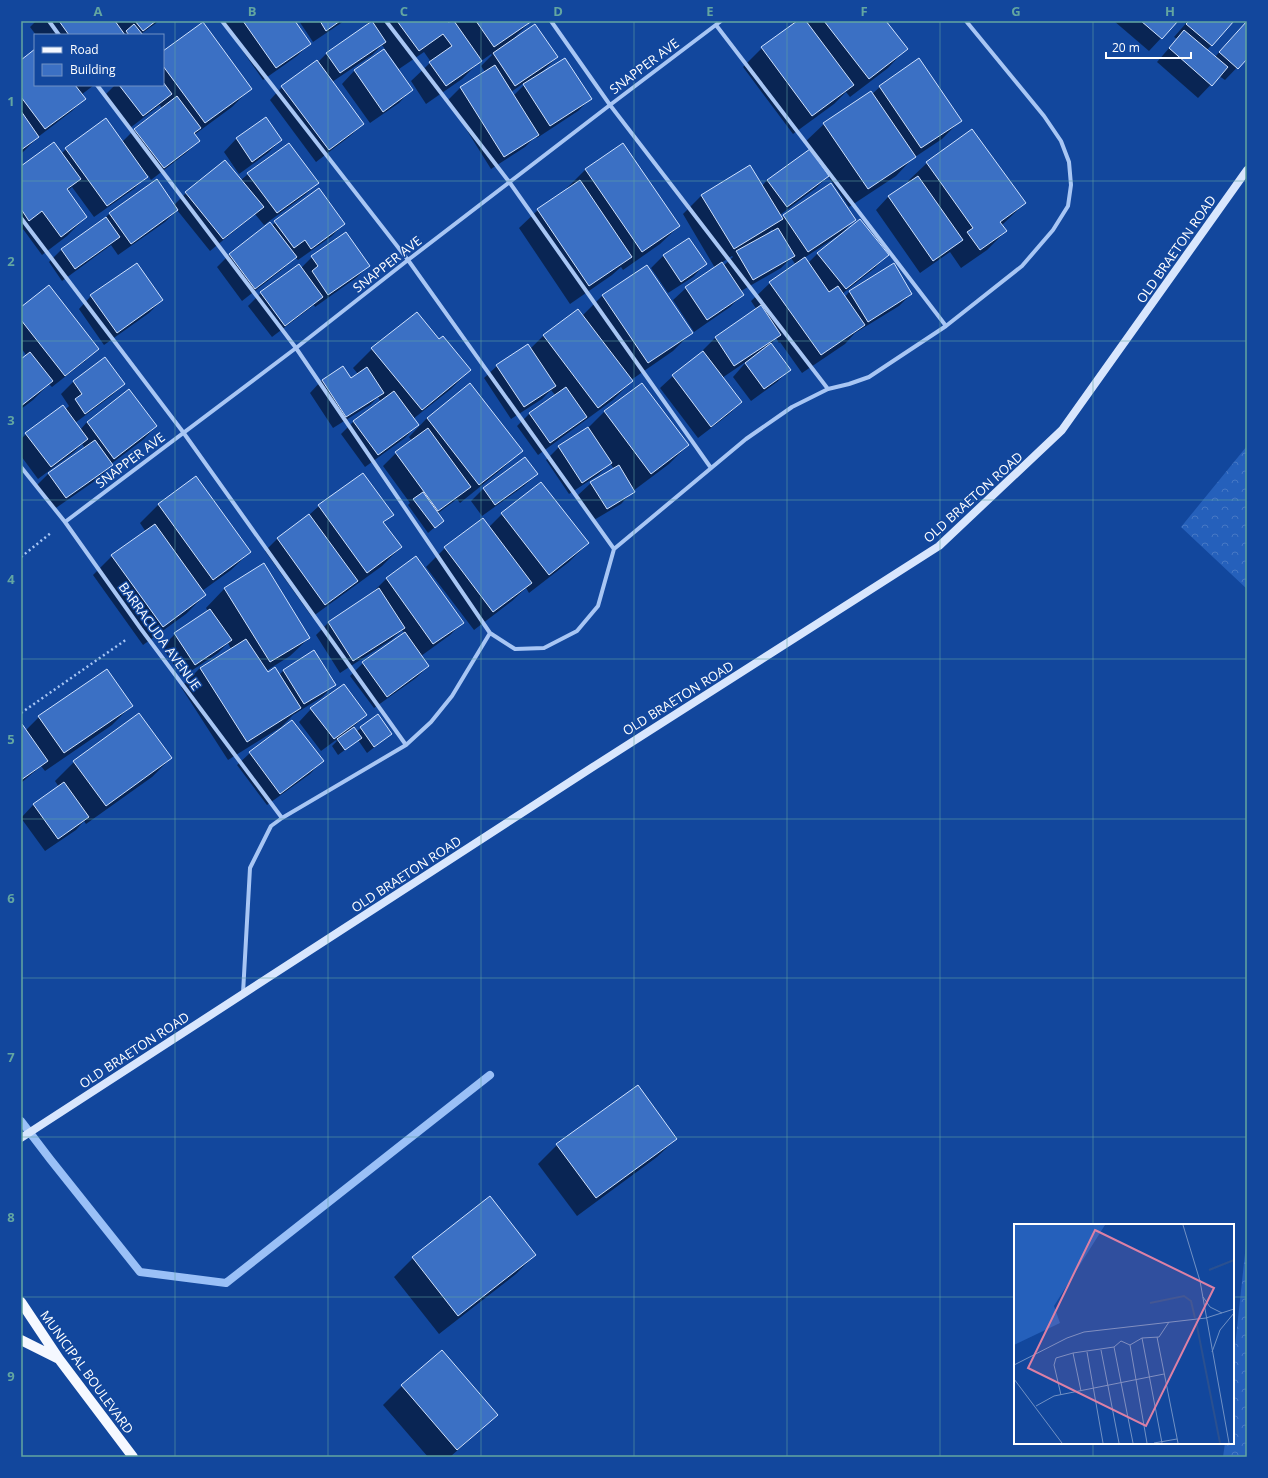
<svg xmlns="http://www.w3.org/2000/svg" width="1268" height="1478" font-family="'Open Sans',sans-serif">
  <style>
    .forest { fill: url(#forest-crowns) }
    .shadow { fill: #0007; fill-rule: evenodd }
    .lines { fill: none; stroke-linecap: round; stroke-linejoin: round }
    .stream { stroke: #9ac0f7; stroke-width: 8 }
    .building { fill: #3b70c4; stroke: #d0e2fe }
    .path { stroke: #a8c6f4; stroke-width: 2.5; stroke-dasharray: 2 3; stroke-linecap: butt }
    .street { stroke: #a8c6f4; stroke-width: 4 }
    .secondary { stroke: #d8e6fd; stroke-width: 8 }
    .primary { stroke: #f5f8ff; stroke-width: 10 }
    .grid { fill: none; stroke: #63a6a1; stroke-width: 1; stroke-opacity: 0.55 }
    .labels { text-anchor: middle; stroke-width: 3; stroke-linejoin: round; paint-order: stroke }
    .street-label { font-size: 13px; fill: #fff; stroke: #12479d }
    .inset-river { fill: none; stroke: #2a5090; stroke-width: 2 }
    .inset-road { fill: none; stroke: #7191c4; stroke-width: 1 }
    .view { fill: #dd80a5; fill-opacity: 0.15; stroke: #dd80a5; stroke-width: 2 }
    .inset-edge { fill: none; stroke: #fff; stroke-width: 2 }
    .neatline { fill: none; stroke: #63a6a1; stroke-width: 1.5 }
    .grid-label { font-size: 13px; text-anchor: middle; font-weight: bold; fill: #63a6a1 }
  </style>
  <defs>
    <pattern id="forest-crowns" width="20" height="18" patternUnits="userSpaceOnUse"><rect width="20" height="18" fill="#2560bb"/><path d="M2 6a3 3 0 1 1 6 0M12 15a3 3 0 1 1 6 0" fill="none" stroke="#4678c5"/></pattern>
  </defs>
  <rect width="100%" height="100%" fill="#12479d"/>
  <!-- forest -->
  <path class="forest" d="M1247 446V589L1181 527Z
    M1247 1235V1457H1223L1225 1443H1233V1365Z"/>
  <!-- shadow -->
  <path class="shadow" d="M36 21H159L141 34 142 35H36L30 27Z
    M222 21H295L294 22 309 44 297 56 263 80Z
    M299 21H344L313 42Z
    M369 21H531L515 37 557 57 541 73 590 99 578 111 537 138 536 136 525 147 491 169 448 100 460 88 485 72 481 66 492 55 491 54 477 64 462 79 426 104 411 81 431 62 424 52 399 69 382 45 372 55 332 82 363 124 350 136 316 162 270 100 282 87 318 62 327 53 368 25 367 23ZM524 83 525 84 513 96 511 92Z
    M791 21H885L906 49 888 68 850 97 846 92 834 104 793 134 743 67 762 48 794 25Z
    M1114 21H1177L1149 51Z
    M1188 21H1233L1207 50 1215 57 1247 21V57L1225 80 1219 76 1198 98 1157 62 1177 39 1174 37Z
    M35 50V85H94L81 95 84 99 72 111 38 137 21 154V61Z
    M383 50 411 90 399 103 370 123 342 84 354 71Z
    M163 52 250 89 232 107 194 135 199 141 186 153 151 180 148 175 134 189 94 217 72 187 67 191 86 217 67 236 42 255 23 229 21 231V167L61 154 66 149 122 142 135 129 162 109 160 105 130 128 105 95 115 85H163Z
    M880 87 960 121 942 139 912 159 896 176 849 207 828 176 816 188 780 215 782 218 784 216 854 220 842 233 804 258 808 263 817 254 860 221 887 255 875 268 842 294 845 297 849 292 893 265 911 294 899 306 855 333 845 344 802 373 780 342 779 343 776 338 771 344 789 370 777 382 751 401 733 377 747 361 722 378 741 402 728 415 698 438 660 388 673 376 704 352 703 350 715 338 757 310 751 301 770 283 796 265 791 258 781 268 741 291 743 294 730 307 694 332 673 300 686 288 715 268 683 214 701 196 762 186 767 180 810 150 805 142 824 124 872 94ZM772 229 773 232 765 236ZM732 256 733 257 723 266 721 263Z
    M265 118 281 140 268 153 239 174 224 152 236 139Z
    M289 144 317 183 305 195 264 225 255 214 210 251 177 210 165 222 118 255 111 245 62 281 49 262 61 250 103 220 110 213 174 205 186 193 225 161 241 180 248 174Z
    M927 163 1025 203 1002 225 1006 231 987 250 961 268 950 252 920 273 876 210 888 197 909 183 908 181Z
    M586 169 679 226 660 244 623 270 621 267 612 275 570 304 519 228 538 210 568 189 567 188Z
    M319 189 344 223 332 236 298 260 295 257 283 269 242 301 217 267 229 255 269 224 271 226Z
    M688 239 705 264 693 277 668 293 651 268 663 256Z
    M312 257 368 266 356 278 315 307 314 305 272 337 248 306 261 293 301 268Z
    M646 266 691 333 673 351 631 380 632 381 613 400 538 455 517 426 530 413 555 395 551 390 542 399 511 419 484 378 497 366 530 349 543 336 578 310 582 316 602 296Z
    M91 296 162 300 149 313 104 345 79 309Z
    M21 309 98 348 85 361 52 387 49 384 33 400 21 409V361L27 356 21 348Z
    M439 340 470 370 451 389 413 419 417 425 405 438 365 467 341 434 354 421 381 402 378 397 370 405 333 428 310 393 322 380 351 379 358 374 353 368 372 349Z
    M105 358 124 384 111 396 75 423 80 430 87 422 129 391 156 426 144 439 111 464 112 465 99 478 53 510 36 486 48 474 85 448 82 444 74 452 38 479 21 456V439L26 434 65 410 69 406 61 394 73 382Z
    M641 384 688 445 669 464 633 491 621 504 594 520 578 495 591 483 614 469 610 463 598 475 569 494 546 460 559 447 588 428 604 412Z
    M427 418 521 451 502 469 460 503 457 499 437 514 442 521 428 533 408 505 410 503 383 466 396 453 412 441 409 437Z
    M537 474 524 486 482 516 471 501 483 489Z
    M196 478 250 552 231 570 202 591 205 595 186 614 143 645 93 575 112 556 146 532 140 523 158 505Z
    M319 506 392 514 383 523 401 547 382 566 312 617 265 551 277 539 309 515Z
    M502 514 588 543 569 562 529 593 526 588 512 601 474 630 426 567 445 548 483 519 489 527Z
    M416 558 463 622 450 635 421 656 428 666 416 678 374 708 350 676 363 663 404 633 402 630 391 640 340 673 316 635 328 623 374 592V591L386 579Z
    M263 565 309 638 290 656 266 671 267 673 279 675 283 671 314 651 334 685 322 697 293 715 281 727 228 760 181 687 200 668 231 649 228 643 218 653 182 677 162 647 175 634 208 611 206 608 224 589Z
    M131 706 112 725 45 771 41 766 21 783V726L25 731 39 717Z
    M311 709 366 715 353 727 356 732 377 716 391 734 367 753 358 740 338 755 332 746 337 741 336 740 321 751 299 722Z
    M250 753 322 761 310 774 267 805 237 765Z
    M171 758 152 777 86 824 84 821 76 830 45 851 21 818 33 805 59 787 55 781 74 762Z
    M676 1139 657 1157 577 1216 538 1164 557 1145Z
    M535 1255 516 1274 439 1334 394 1277 413 1258Z
    M402 1386 496 1415 477 1433 450 1457H428L383 1405Z"/>
  <g class="lines">
    <!-- stream -->
    <path class="stream" d="M21 1121 50 1159 140 1272 226 1283 490 1075"/>
  </g>
  <!-- building -->
  <path class="building" d="M59 21H115L125 35H69Z
    M135 21H156L143 31Z
    M243 21H295L311 44 276 68Z
    M320 21H340L326 31Z
    M372 21 386 42 340 73 326 53Z
    M397 21H448V22L454 21 482 61 446 86 429 62 452 46 443 34 419 51Z
    M476 21H532L494 47Z
    M797 21H806L854 85 812 116 761 47Z
    M824 21H886L908 49 869 79Z
    M1141 21H1178L1162 39Z
    M1189 21H1234L1212 46 1186 24Z
    M1247 21V59L1238 69 1219 52Z
    M203 22 252 89 205 123 163 66V51Z
    M134 24 143 35H129L126 31Z
    M535 24 558 57 515 86 493 53Z
    M1184 30 1228 67 1212 86 1169 48Z
    M35 49V85H75L86 99 45 129 21 97V60Z
    M384 49 413 90 383 112 354 70Z
    M565 58 592 99 550 126 523 84Z
    M919 58 962 121 921 148 879 86Z
    M317 60 364 124 329 150 281 86Z
    M495 65 539 135 504 157 460 87Z
    M163 82 172 94 143 116 119 85H163Z
    M871 91 916 157 868 189 823 123Z
    M177 96 201 128 194 133 200 141 164 168 134 129Z
    M21 111 39 137 21 150Z
    M266 117 282 140 252 162 236 138Z
    M106 118 148 177 107 206 65 148Z
    M972 129 1026 203 1000 222 1007 231 980 250 967 232 973 228 926 162Z
    M54 142 81 179 67 189 87 217 61 237 42 211 29 221 21 209V166Z
    M289 143 319 183 277 213 247 173Z
    M623 143 680 226 642 252 585 169Z
    M810 149 829 176 787 207 767 180Z
    M225 160 264 207 223 239 185 192Z
    M750 165 783 219 734 249 701 195Z
    M918 176 963 240 933 261 888 196Z
    M157 179 178 210 131 244 109 213Z
    M580 180 632 257 589 286 537 209Z
    M831 183 856 220 808 252 783 215Z
    M319 188 345 224 311 249 305 240 294 248 274 221Z
    M106 217 120 237 75 269 61 249Z
    M860 219 889 255 846 289 817 253Z
    M270 222 297 257 255 289 229 254Z
    M778 228 795 256 753 280 736 251Z
    M346 232 370 266 328 295 312 271 318 266 311 256Z
    M689 238 707 264 681 282 663 255Z
    M805 257 829 292 838 286 865 325 821 355 769 282Z
    M722 262 744 295 707 320 685 287Z
    M137 263 163 300 117 333 90 295Z
    M894 263 912 294 868 322 849 291Z
    M299 264 323 297 285 326 260 292Z
    M647 265 693 333 648 363 602 295Z
    M49 285 99 349 65 376 21 320V307Z
    M761 305 781 335 734 366 715 337Z
    M578 309 633 381 598 408 543 335Z
    M417 312 439 339 443 336 471 370 422 410 371 348Z
    M771 343 791 370 764 389 745 363Z
    M528 344 556 386 524 407 496 365Z
    M703 351 742 402 711 427 672 375Z
    M30 352 53 381 21 406V359Z
    M105 357 125 384 85 414 75 399 82 394 73 381Z
    M343 366 351 378 367 367 384 393 346 417 322 380Z
    M470 383 523 451 479 485 427 418Z
    M642 383 689 445 651 474 604 411Z
    M566 387 587 417 550 443 529 413Z
    M129 389 157 426 114 459 87 422Z
    M394 391 419 425 378 455 353 421Z
    M63 405 88 439 51 467 25 433Z
    M588 427 612 463 582 483 558 446Z
    M428 428 471 487 438 511 395 452Z
    M95 440 113 465 66 498 48 473Z
    M525 457 538 474 495 505 483 488Z
    M619 465 635 492 607 509 590 482Z
    M363 473 394 515 383 522 402 547 367 573 318 505Z
    M196 476 251 552 213 580 158 504Z
    M541 482 589 543 549 575 501 513Z
    M423 492 444 521 435 528 413 499Z
    M309 514 358 581 325 605 277 538Z
    M483 518 532 583 493 612 444 547Z
    M155 524 206 595 163 627 111 555Z
    M416 556 464 623 433 644 386 578Z
    M264 563 310 638 270 662 224 588Z
    M379 588 405 628 353 661 328 622Z
    M210 609 232 640 195 665 174 633Z
    M405 632 429 666 387 697 362 662Z
    M246 639 268 672 275 667 301 708 247 742 200 668Z
    M314 650 336 685 304 704 283 670Z
    M107 669 133 706 64 753 38 716Z
    M344 684 367 715 334 739 310 708Z
    M139 713 172 758 106 806 73 761Z
    M378 714 392 734 374 747 360 727Z
    M292 720 324 761 280 794 249 752Z
    M22 724 48 761 21 780V725Z
    M354 727 362 738 345 750 337 739Z
    M64 782 89 817 58 839 33 804Z
    M638 1085 677 1139 596 1198 556 1144Z
    M490 1196 536 1255 458 1316 412 1257Z
    M442 1350 498 1415 457 1450 401 1385Z"/>
  <g class="lines">
    <!-- path -->
    <path class="path" d="M21 557 52 532
      M21 713 127 639"/>
    <!-- street -->
    <path class="street" d="M49 21 59 35
      M222 21 408 260 614 549
      M386 21 510 183 711 468
      M551 21 610 105 828 389
      M716 25 946 326
      M97 85 296 348 490 633
      M21 218 183 432 406 745
      M21 467 65 522 141 629 282 818
      M65 522 296 348 408 260 610 105 721 21
      M243 993 250 868 271 826 282 818 406 745 431 722 452 696 490 633 515 649 544 648 577 631 598 606 614 549 746 439 792 407 828 389 849 384 869 377 946 326 1022 266 1053 230 1068 206 1071 185 1069 162 1061 141 1044 116 966 21"/>
    <!-- secondary -->
    <path class="secondary" d="M21 1138 596 765 939 546 1062 430 1247 170"/>
    <!-- primary -->
    <path class="primary" d="M21 1302 59 1359 133 1457
      M21 1340 59 1359"/>
  </g>
  <!-- grid -->
  <path class="grid" d="M175 21V1457M328 21V1457M481 21V1457M634 21V1457M787 21V1457M940 21V1457M1093 21V1225M21 181H1247M21 341H1247M21 500H1247M21 659H1247M21 819H1247M21 978H1247M21 1137H1247M21 1297H1015M1233 1297H1247M1093 1443V1457"/>
  <g class="labels">
    <!-- street labels -->
    <g class="street-label">
      <text transform="translate(644 66) rotate(-37)" y="5">SNAPPER AVE</text>
      <text transform="translate(1176 249) rotate(-55)" y="5">OLD BRAETON ROAD</text>
      <text transform="translate(387 264) rotate(-38)" y="5">SNAPPER AVE</text>
      <text transform="translate(130 460) rotate(-37)" y="5">SNAPPER AVE</text>
      <text transform="translate(973 497) rotate(-42)" y="5">OLD BRAETON ROAD</text>
      <text transform="translate(160 636) rotate(54)" y="5">BARRACUDA AVENUE</text>
      <text transform="translate(678 698) rotate(-32)" y="5">OLD BRAETON ROAD</text>
      <text transform="translate(406 874) rotate(-33)" y="5">OLD BRAETON ROAD</text>
      <text transform="translate(134 1050) rotate(-33)" y="5">OLD BRAETON ROAD</text>
      <text transform="translate(87 1372) rotate(54)" y="5">MUNICIPAL BOULEVARD</text>
    </g>
  </g>
  <!-- overview -->
  <g transform="translate(1014 1224)">
    <rect width="220" height="220" fill="#12479d"/>
    <path d="M0 1H91L40 82 46 99 0 121Z" fill="#2560bb"/>
    <path class="inset-river" d="M195 46 220 36M136 79 170 72 177 77 181 94M182 97 206 219"/>
    <path class="inset-road" d="M169 1 186 57 215 219M189 73 196 83 208 89M192 94 220 85M143 113 164 219M128 114 148 219M116 121 133 219M100 123 119 219M87 126 105 219M73 128 89 219M198 128 206 106 220 89M59 129 67 167M0 141 53 114 70 108 192 94M0 155 48 219M47 171 40 141 42 134 59 129 100 123 107 117 116 121 128 114 145 113 155 98M22 182 40 172 150 150M140 219 163 215"/>
    <path class="view" d="M81 6 200 64 132 202 14 144Z"/>
    <rect width="220" height="220" class="inset-edge"/>
  </g>
  <!-- border -->
  <rect width="1268" height="1478" fill="none" stroke="#12479d" stroke-width="44"/>
  <!-- legend -->
  <rect x="34" y="34" width="130" height="52" fill="#12479d" stroke="#7191c4"/>
  <rect x="42" y="47" width="20" height="6" fill="#f5f8ff" stroke="#7191c4"/>
  <text x="70" y="54" font-size="12" fill="#ffffff">Road</text>
  <rect x="42" y="64" width="20" height="12" fill="#3b70c4" stroke="#7191c4"/>
  <text x="70" y="74" font-size="12" fill="#ffffff">Building</text>
  <!-- scale -->
  <path d="M1106 52v6h85v-6" fill="none" stroke="#ffffff" stroke-width="2"/>
  <text x="1112" y="52" font-size="12" fill="#ffffff" stroke="#12479d" stroke-width="3" paint-order="stroke">20 m</text>
  <rect x="22" y="22" width="1224" height="1434" class="neatline"/>
  <g class="grid-label">
    <text x="98" y="16">A</text>
    <text x="252" y="16">B</text>
    <text x="404" y="16">C</text>
    <text x="558" y="16">D</text>
    <text x="710" y="16">E</text>
    <text x="864" y="16">F</text>
    <text x="1016" y="16">G</text>
    <text x="1170" y="16">H</text>
    <text x="11" y="106">1</text>
    <text x="11" y="266">2</text>
    <text x="11" y="425">3</text>
    <text x="11" y="584">4</text>
    <text x="11" y="744">5</text>
    <text x="11" y="903">6</text>
    <text x="11" y="1062">7</text>
    <text x="11" y="1222">8</text>
    <text x="11" y="1381">9</text>
  </g>
</svg>
